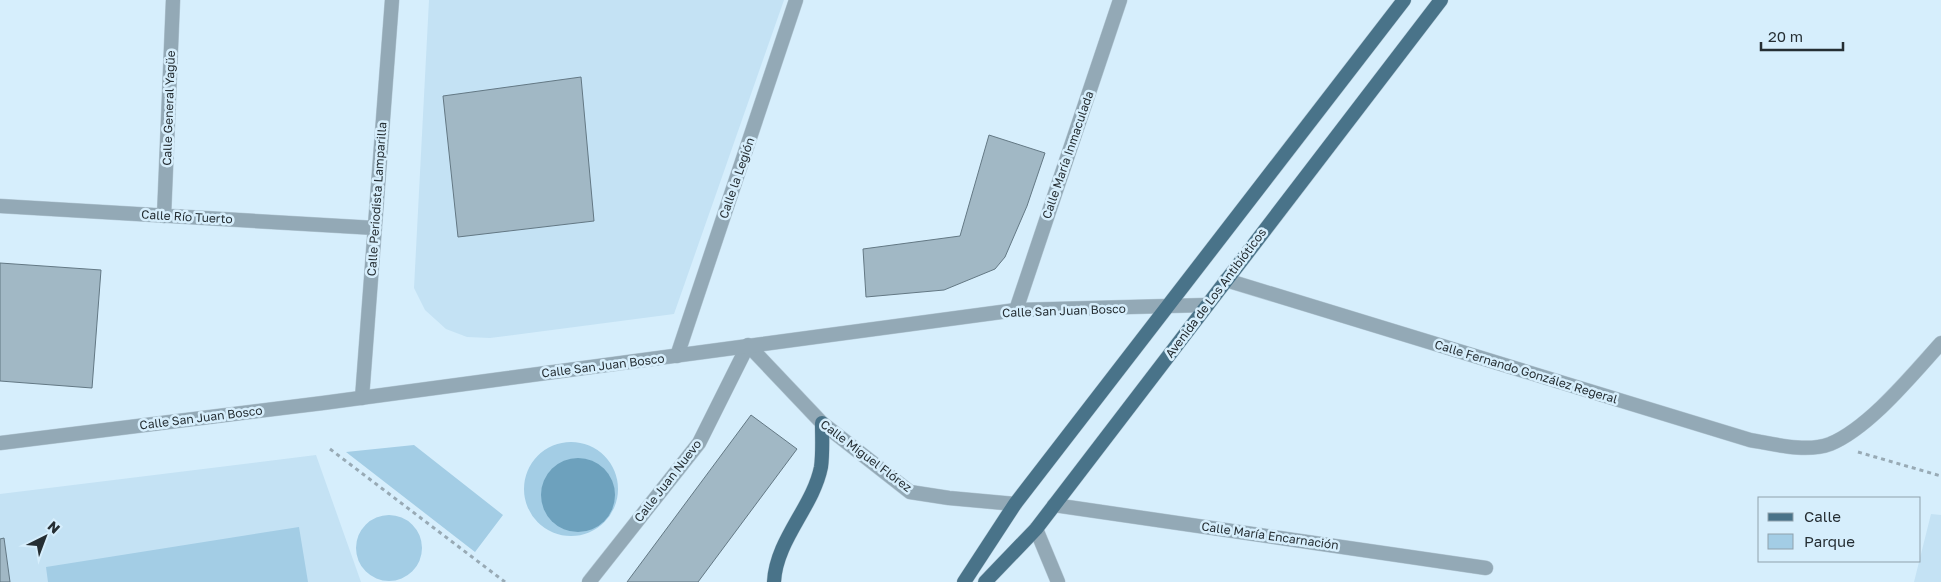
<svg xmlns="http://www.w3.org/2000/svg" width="1941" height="582" font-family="'Golos Text',sans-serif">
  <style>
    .built { fill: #c4e2f4 }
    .green { fill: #a3cde5 }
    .water { fill: #6da1bd }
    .building { fill: #a1b8c5; stroke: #637884 }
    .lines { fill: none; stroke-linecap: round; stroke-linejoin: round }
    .minor-casing { stroke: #b6cbd8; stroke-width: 15 }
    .tertiary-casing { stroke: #b6cbd8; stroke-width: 15 }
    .primary-casing { stroke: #b6cbd8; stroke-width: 15 }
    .path { stroke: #98aab5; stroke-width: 3; stroke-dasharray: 4 4; stroke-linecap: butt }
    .minor { stroke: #93a9b6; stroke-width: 14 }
    .tertiary { stroke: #93a9b6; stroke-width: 14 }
    .primary { stroke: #497389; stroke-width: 14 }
    .labels { text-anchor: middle; stroke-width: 5; stroke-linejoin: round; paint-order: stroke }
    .street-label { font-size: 12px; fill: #252e33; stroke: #d6eefc }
  </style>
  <rect width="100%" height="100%" fill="#d6eefc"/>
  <!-- built -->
  <path class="built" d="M429 0H784L674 314 490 338 467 337 446 329 425 310 414 288Z
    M316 455 361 582H0V494Z
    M1931 514 1941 515V582H1914Z"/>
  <!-- green -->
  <path class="green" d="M524 489a47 47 0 1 1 94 0a47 47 0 1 1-94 0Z
    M414 445 503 515 475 552 346 452Z
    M356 548a33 33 0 1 1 66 0a33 33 0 1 1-66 0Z
    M299 527 308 582H48L46 567Z"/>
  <!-- water -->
  <path class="water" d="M541 495a37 37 0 1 1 74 0a37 37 0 1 1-74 0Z"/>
  <!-- building -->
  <path class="building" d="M581 77 594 221 458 237 443 96Z
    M989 135 1045 153 1027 206 1005 257 995 269 944 290 866 297 863 249 960 236Z
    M0 263 101 270 92 388 0 381Z
    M751 415 797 449 698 582H627Z
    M4 538 10 582H0V539Z"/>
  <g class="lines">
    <!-- minor casing -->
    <g class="minor-casing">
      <path id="minor" d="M0 206 375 228
        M164 216 173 0
        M1226 280 1750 440C1774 444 1806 453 1830 444 1869 428 1912 375 1941 343
        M1016 310 1120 0
        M677 356 796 0
        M362 398 392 0
        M1054 505 1486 568
        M1036 529 1058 582
        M589 582 699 443 748 345 822 423 910 492 949 498 1015 504"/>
    </g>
    <!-- tertiary casing -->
    <g class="tertiary-casing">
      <path id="tertiary" d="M0 443 323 403 1016 310 1206 305"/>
    </g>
    <!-- primary casing -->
    <g class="primary-casing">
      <path id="primary" d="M774 582C776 540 813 507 821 467 823 453 822 437 822 423
        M964 582 1015 504 1404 0
        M985 582 1036 529 1441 0"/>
    </g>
    <!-- path -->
    <path class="path" d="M330 449 505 582
      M1858 452 1941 476"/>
    <!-- minor -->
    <use href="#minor" class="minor"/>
    <!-- tertiary -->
    <use href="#tertiary" class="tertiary"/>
    <!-- primary -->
    <use href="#primary" class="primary"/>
  </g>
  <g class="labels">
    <!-- street labels -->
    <g class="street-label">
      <text transform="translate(169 108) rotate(-88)" y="4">Calle General Yagüe</text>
      <text transform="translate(1068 155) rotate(-71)" y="4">Calle María Inmaculada</text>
      <text transform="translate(737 178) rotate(-71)" y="4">Calle la Legión</text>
      <text transform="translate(377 199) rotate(-86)" y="4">Calle Periodista Lamparilla</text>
      <text transform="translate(187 217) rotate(3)" y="4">Calle Río Tuerto</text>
      <text transform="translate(1216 293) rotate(-53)" y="4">Avenida de Los Antibióticos</text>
      <text transform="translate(1064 311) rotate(-2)" y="4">Calle San Juan Bosco</text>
      <text transform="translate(603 366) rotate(-7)" y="4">Calle San Juan Bosco</text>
      <text transform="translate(1526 372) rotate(17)" y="4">Calle Fernando González Regeral</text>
      <text transform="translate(201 418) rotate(-7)" y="4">Calle San Juan Bosco</text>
      <text transform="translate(866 456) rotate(37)" y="4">Calle Miguel Flórez</text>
      <text transform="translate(668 481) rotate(-52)" y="4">Calle Juan Nuevo</text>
      <text transform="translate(1270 536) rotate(8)" y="4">Calle María Encarnación</text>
    </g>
  </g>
  <!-- legend -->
  <rect x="1758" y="497" width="162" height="65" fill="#d6eefc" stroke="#8fa1ac"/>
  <rect x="1768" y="513" width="25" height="8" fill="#497389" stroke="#8fa1ac"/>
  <text x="1804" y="522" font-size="15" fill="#252e33">Calle</text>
  <rect x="1768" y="534" width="25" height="15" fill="#a3cde5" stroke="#8fa1ac"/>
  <text x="1804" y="547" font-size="15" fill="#252e33">Parque</text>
  <!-- north arrow -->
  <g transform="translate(45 537) rotate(42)" stroke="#d6eefc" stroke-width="4" paint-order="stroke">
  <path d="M0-4L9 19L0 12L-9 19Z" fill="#252e33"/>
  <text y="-8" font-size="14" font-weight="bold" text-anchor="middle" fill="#252e33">N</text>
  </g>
  <!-- scale -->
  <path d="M1761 42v8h82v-8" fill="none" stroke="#252e33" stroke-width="2.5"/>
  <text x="1768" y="42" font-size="15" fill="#252e33" stroke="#d6eefc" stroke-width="4" paint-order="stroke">20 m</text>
</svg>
